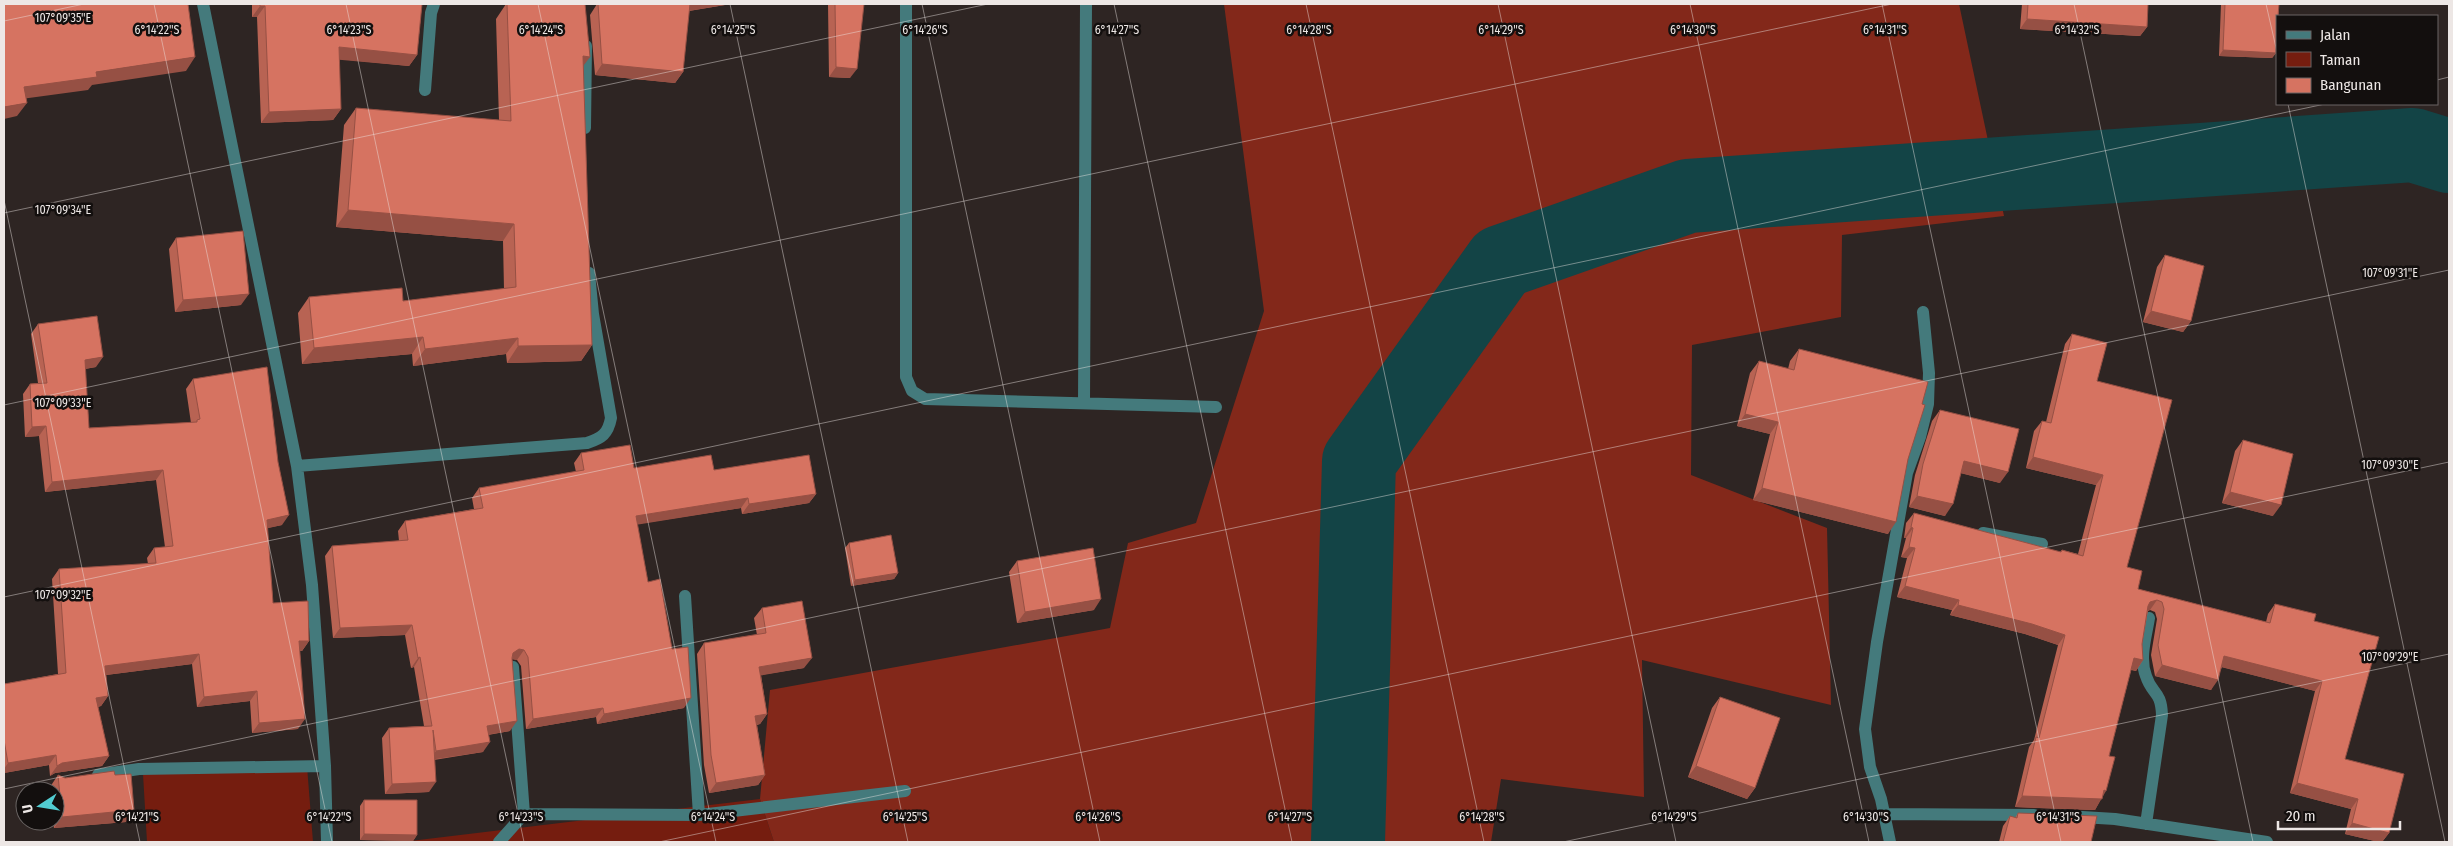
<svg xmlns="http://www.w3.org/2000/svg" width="2453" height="846" font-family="'Fira Sans Condensed',sans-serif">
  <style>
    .green { fill: #751d0f }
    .forest { fill: #83281a }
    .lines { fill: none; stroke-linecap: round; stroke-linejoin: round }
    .river { stroke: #134446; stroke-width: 74 }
    .minor { stroke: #447a7c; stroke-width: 12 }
    .wall { fill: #b86353 }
    .shaded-wall { fill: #965044 }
    .building { fill: #d67361; stroke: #965044 }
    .ticks { fill: none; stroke: #ede7e5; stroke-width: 1; stroke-opacity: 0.45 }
    .ticks-label { font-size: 12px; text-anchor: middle; fill: #ede7e5; stroke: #130f0e; stroke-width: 5; stroke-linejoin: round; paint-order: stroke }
  </style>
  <rect width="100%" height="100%" fill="#2e2523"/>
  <!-- green -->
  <path class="green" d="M307 766 313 842H147L143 774Z
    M760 799 774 842H402Z"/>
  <!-- forest -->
  <path class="forest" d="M1224 4H1959L2004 216 1842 235 1841 317 1692 345 1691 475 1827 528 1831 705 1642 660 1644 797 1501 779 1491 842H774L760 799 770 690 1110 628 1128 543 1196 523 1264 311Z"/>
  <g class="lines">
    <!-- river -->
    <path class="river" d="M1348 842 1359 461 1501 262 1688 196 2413 145 2449 156"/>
    <!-- minor -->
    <path class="minor" d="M203 4 297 466 312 585 325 766 327 842
      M906 4V377L912 391 925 399 1216 407
      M425 90 431 13 434 4
      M585 128 586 46
      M1084 403 1086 4
      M297 466 587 443C602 438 608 434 611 418L593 314 589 273
      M1983 533 2042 544
      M513 667 524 814
      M98 775 139 769 325 766
      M1884 814 2034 815
      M699 815 905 791
      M2082 817 2115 819 2267 842
      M2146 824 2162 715C2161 690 2152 695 2146 676 2139 658 2146 637 2149 618
      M499 842 524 814 699 815 685 596
      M1890 842 1881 799 1870 767 1865 729 1877 642 1907 473 1920 437 1928 404 1929 373 1923 312"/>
  </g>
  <!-- wall -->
  <path class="wall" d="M252 4H422L417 55 409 66 339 59 341 109 333 120 261 123 257 17H252Z
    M506 4H585L583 66 592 345 581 361 507 363 506 354 413 366 412 354 302 364 298 313 309 297 403 301 504 289 503 241 336 227 344 125 356 108 499 120 496 19Z
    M597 4H731L689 11 683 72 675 83 595 75 590 15Z
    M828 4H864L850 78 829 77Z
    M2022 4H2148L2147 27 2140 36 2020 29Z
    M2221 4H2279L2276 53 2272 58 2219 56Z
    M176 238 241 305 175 312 169 249Z
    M2165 255 2191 321 2183 332 2143 322 2157 267Z
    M38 324 96 367 85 369 89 428 191 423 186 389 193 379 282 525 267 528 273 603 309 641 302 651H300L298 729 252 733 250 701 197 707 192 664 106 675 108 696 101 706 98 707 109 756 102 766 55 773 50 776 49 765 4 773V684L58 674 52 579 59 569 148 564 147 558 154 548 165 547 156 480 45 492 39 436 25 437 23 394 30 384 38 383 31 334Z
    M2072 334 2097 381 2127 567 2138 589 2266 622 2268 614 2275 604 2314 621 2345 759 2389 833 2382 842H2379L2345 834 2351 809 2290 793 2315 691 2222 667 2211 690 2155 676 2151 655 2157 619 2155 612 2150 610 2148 611 2142 644 2143 660 2136 671 2131 670 2109 756 2102 797 2095 810 2015 807 2029 747 2034 740 2058 645 2025 634 1950 615 1952 610 1897 597 1907 558 1901 557 1906 538H1904L1906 523 1914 513 2060 552 2062 550 2078 554 2096 485 2026 468 2034 431 2042 421 2046 422 2065 344Z
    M1799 349 1908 459 1888 534 1753 500 1770 434 1737 426 1750 373 1759 361 1788 369 1790 361Z
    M1940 410 2000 483 1961 473 1945 516 1909 507 1915 475 1932 421Z
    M2243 440 2273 516 2222 503 2235 451Z
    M581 453 634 468 714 470 816 494 809 503 742 514 741 508 637 524 648 582 672 649 684 708 597 724 596 717 526 729 521 666 517 660 512 659 510 731 488 735 483 752 434 760 429 792 385 794 382 738 389 728 424 726 414 667 411 668 405 635 333 638 325 556 332 546 399 541 398 531 405 521 474 509 472 498 479 488 576 472 574 463Z
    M849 543 898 573 894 579 851 586 845 548Z
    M1017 561 1094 610 1017 623 1009 572Z
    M762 608 804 668 761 675 767 714 760 724 757 725 765 775 758 785 709 793 704 765 697 654 704 643 757 635 754 618Z
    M1720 697 1755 788 1747 799 1688 777 1712 708Z
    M58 775 65 778 115 775 126 822 54 828 53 821H55V791H51L50 787Z
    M364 800 417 835 413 841 360 840V806Z
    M2018 813 2091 842H1999L2003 826 2010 816 2015 818Z"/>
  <!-- shaded-wall -->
  <path class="shaded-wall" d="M688 4H731L682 12Z
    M260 6H265L257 17H252Z
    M2027 19 2147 27 2140 36 2020 29Z
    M339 47 417 55 409 66 331 59Z
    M2223 50 2276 53 2272 58 2219 56Z
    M583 56 590 57 578 73Z
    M195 57 186 71 92 85 88 90 14 100 24 87 96 72Z
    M602 64 683 72 675 83 595 75Z
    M836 67 857 69 850 78 829 77Z
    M27 103 17 116 4 119V107Z
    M341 109 333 120 261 123 269 112Z
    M348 210 514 224 503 241 336 227Z
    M249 294 241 305 175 312 183 300Z
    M2151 311 2191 321 2183 332 2143 322Z
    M423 337 412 354 302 364 314 348Z
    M518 338 506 354 413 366 425 349Z
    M592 345 581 361 507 363 518 346Z
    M103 357 96 367 78 370 85 360Z
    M1745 414 1778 422 1770 434 1737 426Z
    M46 426 39 436 25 437 32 427Z
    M2033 457 2103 475 2096 485 2026 468Z
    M1964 461 2008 472 2000 483 1956 472Z
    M163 470 156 480 45 492 52 482Z
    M1762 488 1896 522 1888 534 1753 500Z
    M2230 492 2281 505 2273 516 2222 503Z
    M816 494 809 503 742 514 749 504Z
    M1917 496 1953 504 1945 516 1909 507Z
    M748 498 741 508 629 526 636 516Z
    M289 515 282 525 260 530 267 520Z
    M1911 527 1913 528 1906 538H1904Z
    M1909 547 1915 548 1907 558 1901 557Z
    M898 573 894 579 851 586 855 580Z
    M1905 586 1959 600 1952 610 1897 597Z
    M1101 599 1094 610 1017 623 1025 612Z
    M2157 600 2150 610 2143 612 2150 602Z
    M1958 605 2032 624 2065 635 2058 645 2025 634 1950 615Z
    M412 625 405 635 333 638 340 628Z
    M299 641H309L302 651H292Z
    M519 649 524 650 517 660 512 659 513 653Z
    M199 654 192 664 98 676 105 666Z
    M2224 656 2322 681 2315 691 2217 666Z
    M420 657 414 667 411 668 418 658Z
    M812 658 804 668 752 677 759 667Z
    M2134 658 2143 660 2136 671 2127 668Z
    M2162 665 2218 680 2211 690 2155 676Z
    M257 691 250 701 197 707 204 697Z
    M108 696 101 706 89 708 96 698Z
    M691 698 684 708 597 724 604 714Z
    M603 708 596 717 526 729 533 719Z
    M767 714 760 724 748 726 755 716Z
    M305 719 298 729 252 733 259 723Z
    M517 721 510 731 480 736 487 726Z
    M490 742 483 752 429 760 436 751Z
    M56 755 49 765 4 773V769L8 763Z
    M109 756 102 766 55 773 50 776 57 766 62 763Z
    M1696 766 1755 788 1747 799 1688 777Z
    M765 775 758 785 709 793 716 783Z
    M436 782 429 792 385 794 392 784Z
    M2297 783 2358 799 2351 809 2290 793Z
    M2104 790 2106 791 2095 810 2015 807 2022 796Z
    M134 810 126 822 54 828 62 817Z
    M2352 823 2389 833 2382 842H2379L2345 834Z
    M364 834 417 835 413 841 360 840Z"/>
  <!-- building -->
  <path class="building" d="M4 4H188L195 57 96 72 97 77 24 87 27 103 4 107Z
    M260 4H422L417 55 339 47 341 109 269 112 265 6H260Z
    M507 4H585L590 57 583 56 592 345 518 346V338L425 349 423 337 314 348 309 297 402 288 403 301 516 287 514 224 348 210 356 108 511 121Z
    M598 4H690L683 72 602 64Z
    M835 4H864L857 69 836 67Z
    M2028 4H2148L2147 27 2027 19Z
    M2225 4H2279L2278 16H2277L2276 53 2223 50Z
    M243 231 249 294 183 300 176 238Z
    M2165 255 2204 266 2191 321 2151 311Z
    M97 316 103 357 85 360 89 428 197 422V420L200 419 193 379 267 367 278 462 289 515 267 520 273 603 308 601 309 641H299L305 719 259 723 257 691 204 697 199 654 105 666 108 696 96 698 109 756 62 763 57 766 56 755 8 763 4 740V684L66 673 59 569 156 563 154 548 173 546 163 470 52 482 46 426 32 427 30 384 47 383 38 324Z
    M2072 334 2107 343 2097 381 2172 400 2127 567 2142 571 2138 589 2270 623 2275 604 2316 614 2314 621 2379 637 2345 759 2404 774 2389 833 2352 823 2358 799 2297 783 2322 681 2224 656 2218 680 2162 665 2158 645 2164 609 2162 602 2157 600 2150 602 2148 606 2142 644 2143 660 2134 658 2109 756 2115 757 2106 791 2104 790 2102 799 2022 796 2036 737 2039 738 2065 635 2032 624 1958 605 1959 600 1905 586 1915 548 1909 547 1913 528 1911 527 1914 513 2061 552 2062 550 2083 556 2103 475 2033 457 2042 421 2051 423Z
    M1799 349 1928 382 1922 404 1925 405 1908 459 1896 522 1762 488 1778 422 1745 414 1759 361 1794 370Z
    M1940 410 2019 429 2008 472 1964 461 1953 504 1917 496 1923 464Z
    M2243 440 2293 454 2281 505 2230 492Z
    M630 445 634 468 711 455 714 470 809 455 816 494 749 504 748 498 636 516 648 582 660 579 672 649 688 647 691 698 604 714 603 708 533 719 528 657 524 650 519 649 513 653 512 658 517 721 487 726 490 742 436 751 433 730 436 782 392 784 389 728 432 726 420 657 418 658 412 625 340 628 332 546 408 540 405 521 483 508 479 488 584 470 581 453Z
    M891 535 898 573 855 580 849 543Z
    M1093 548 1101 599 1025 612 1017 561Z
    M802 601 812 658 759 667 767 714 755 716 765 775 716 783 711 755 704 643 766 633 762 608Z
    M1720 697 1780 718 1755 788 1696 766Z
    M114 771 115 775 131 774 134 810 62 817 58 775 65 778Z
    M364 800H417V835L364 834Z
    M2018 813 2097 816 2091 842H2003L2010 816 2017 818Z"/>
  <!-- ticks -->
  <path class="ticks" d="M154 4 332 842M346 4 524 842M538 4 716 842M730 4 908 842M922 4 1100 842M1114 4 1292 842M1306 4 1484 842M1498 4 1676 842M1690 4 1869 842M1882 4 2061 842M2074 4 2253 842M2266 4 2277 52M4 21 84 4M2437 80 2449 77M2288 104 2445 842M4 200 140 842M4 213 988 4M4 405 1892 4M4 597 2325 104M4 789 2449 270M659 842 2449 462M1563 842 2449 654"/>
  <g class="ticks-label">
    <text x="63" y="22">107°09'35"E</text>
    <text x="157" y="34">6°14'22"S</text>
    <text x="349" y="34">6°14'23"S</text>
    <text x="541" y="34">6°14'24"S</text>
    <text x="733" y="34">6°14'25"S</text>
    <text x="925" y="34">6°14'26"S</text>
    <text x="1117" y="34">6°14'27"S</text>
    <text x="1309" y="34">6°14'28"S</text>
    <text x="1501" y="34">6°14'29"S</text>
    <text x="1693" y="34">6°14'30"S</text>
    <text x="1885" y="34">6°14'31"S</text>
    <text x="2077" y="34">6°14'32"S</text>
    <text x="63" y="214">107°09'34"E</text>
    <text x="2390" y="277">107°09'31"E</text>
    <text x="63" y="407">107°09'33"E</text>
    <text x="2390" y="469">107°09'30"E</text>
    <text x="63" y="599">107°09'32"E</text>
    <text x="2390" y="661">107°09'29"E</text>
    <text x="137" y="821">6°14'21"S</text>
    <text x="329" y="821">6°14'22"S</text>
    <text x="521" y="821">6°14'23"S</text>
    <text x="713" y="821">6°14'24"S</text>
    <text x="905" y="821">6°14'25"S</text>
    <text x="1098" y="821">6°14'26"S</text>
    <text x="1290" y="821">6°14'27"S</text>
    <text x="1482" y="821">6°14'28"S</text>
    <text x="1674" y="821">6°14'29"S</text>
    <text x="1866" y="821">6°14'30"S</text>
    <text x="2058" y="821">6°14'31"S</text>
  </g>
  <!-- border -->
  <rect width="2453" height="846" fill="none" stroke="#ede7e5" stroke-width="10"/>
  <!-- legend -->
  <rect x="2276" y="15" width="162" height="90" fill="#130f0e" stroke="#6a6564"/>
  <rect x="2286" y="31" width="25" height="8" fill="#447a7c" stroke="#6a6564"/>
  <text x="2320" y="40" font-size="15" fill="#ede7e5">Jalan</text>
  <rect x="2286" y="52" width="25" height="15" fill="#751d0f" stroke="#6a6564"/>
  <text x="2320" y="65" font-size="15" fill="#ede7e5">Taman</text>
  <rect x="2286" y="78" width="25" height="15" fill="#d67361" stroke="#6a6564"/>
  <text x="2320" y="90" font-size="15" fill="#ede7e5">Bangunan</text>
  <!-- north arrow -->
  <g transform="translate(40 806) rotate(258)"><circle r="24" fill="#130f0e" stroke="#6a6564"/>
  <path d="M0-4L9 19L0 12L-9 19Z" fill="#52ccd1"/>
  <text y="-8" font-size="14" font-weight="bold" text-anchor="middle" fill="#ede7e5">U</text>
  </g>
  <!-- scale -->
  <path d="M2278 821v8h122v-8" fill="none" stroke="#ede7e5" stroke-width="2.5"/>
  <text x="2286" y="821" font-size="15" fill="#ede7e5" stroke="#130f0e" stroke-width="4" paint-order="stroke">20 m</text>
</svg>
